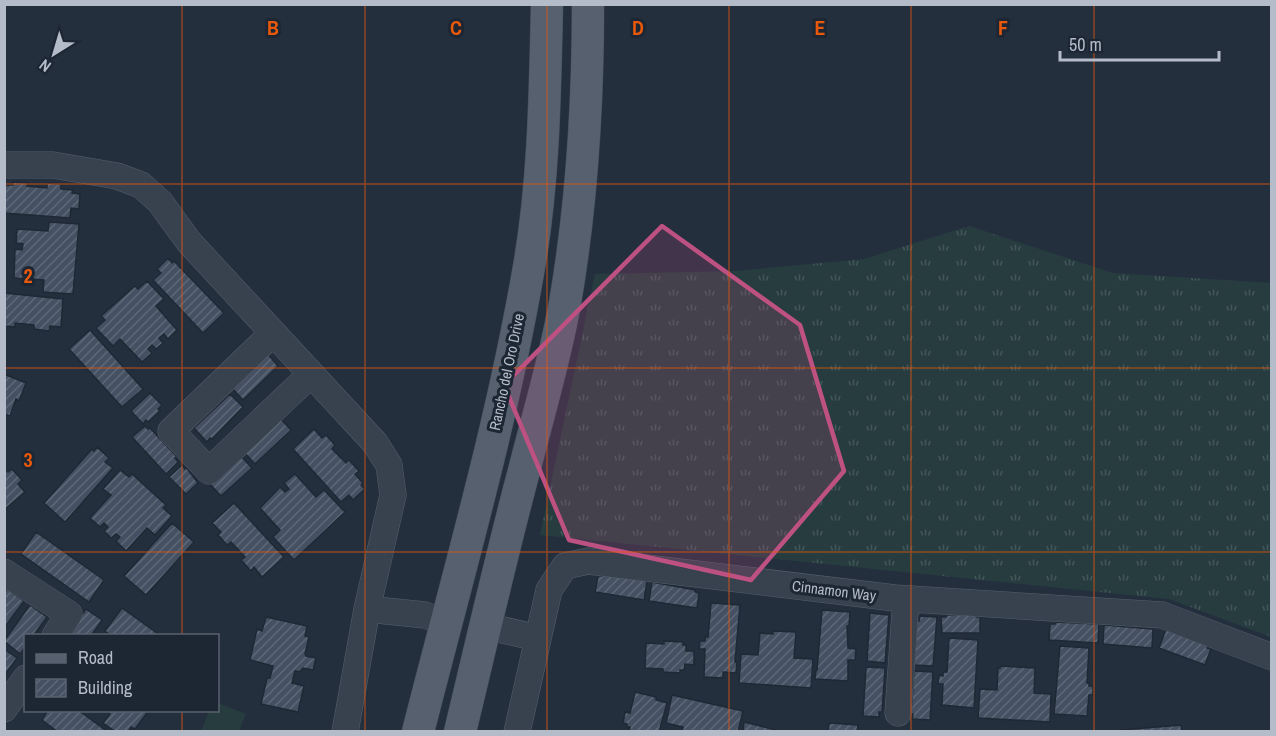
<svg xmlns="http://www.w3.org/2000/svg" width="1276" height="736" font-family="'Archivo Narrow',sans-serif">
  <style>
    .grass { fill: url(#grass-tufts) }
    .pitch { fill: #263c3f }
    .building { fill: url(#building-hatch); stroke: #1f2835; stroke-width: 1.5 }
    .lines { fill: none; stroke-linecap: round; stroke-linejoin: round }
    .minor-casing { stroke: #565f6c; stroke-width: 27 }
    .major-casing { stroke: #414a57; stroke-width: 33 }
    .minor { stroke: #38414e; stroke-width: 26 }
    .major { stroke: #56606e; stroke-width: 32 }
    .marked { fill: #bd5182; fill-opacity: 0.2; stroke: #bd5182; stroke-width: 4.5; stroke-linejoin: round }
    .grid { fill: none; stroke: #e8590c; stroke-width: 1.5; stroke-opacity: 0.55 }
    .labels { text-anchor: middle; stroke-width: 6; stroke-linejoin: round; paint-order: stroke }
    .street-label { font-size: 15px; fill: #b4bcc9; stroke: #1d2633 }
    .grid-label { font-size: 20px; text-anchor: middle; font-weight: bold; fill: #e8590c; stroke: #1d2633; stroke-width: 6; stroke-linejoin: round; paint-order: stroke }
  </style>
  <defs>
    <pattern id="grass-tufts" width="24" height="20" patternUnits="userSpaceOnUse" patternTransform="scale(1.5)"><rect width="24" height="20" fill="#263c3f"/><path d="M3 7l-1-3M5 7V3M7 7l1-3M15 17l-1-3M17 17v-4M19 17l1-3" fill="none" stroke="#435659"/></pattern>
    <pattern id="building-hatch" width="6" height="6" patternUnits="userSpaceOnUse" patternTransform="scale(1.5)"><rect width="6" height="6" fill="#455162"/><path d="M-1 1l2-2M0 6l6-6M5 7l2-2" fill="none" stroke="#5d6877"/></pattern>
  </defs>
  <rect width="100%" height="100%" fill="#242f3e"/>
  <!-- grass -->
  <path class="grass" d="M969 226 1113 273 1271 283V637L1169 599 540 535 595 274 736 271 864 259Z"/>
  <!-- pitch -->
  <path class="pitch" d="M218 703 246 714 239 731H201L209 711 218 710Z"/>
  <!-- building -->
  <path class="building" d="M13 182 28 183 27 186 47 188V183L61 184V189L73 190 72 193 80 194 79 209 71 208 70 218 4 213V185H13Z
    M49 222 79 224 73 294 43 292 44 280 14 278 15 249 22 250 23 244 16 243 17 229 48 231Z
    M168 258 172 263 174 261 224 313 203 333 153 280 161 273 157 269Z
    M147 281 164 299 156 306 177 330 168 339 164 334 159 338 163 343 156 349 152 345 148 349 152 353 142 362 120 339 113 346 96 328 105 320 101 316 135 286 138 289Z
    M4 293 63 299 61 327 50 326 49 331 34 329V325L15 323V327L4 326Z
    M90 330 143 389 122 407 69 349Z
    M267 353 278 366 243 400 231 387Z
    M4 374 26 383 19 401 16 399 10 416 4 414Z
    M150 393 162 405 158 409 160 411 148 422 146 420 143 424 131 411Z
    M230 394 243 407 212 439 210 438 207 442 194 428Z
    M280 418 291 430 255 464 242 450Z
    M145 426 148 429 150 428 177 457 175 458 178 462 166 474 132 437Z
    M314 429 322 438 326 435 335 445 332 449 346 463 349 460 359 471 355 474 363 483 361 485 365 489 353 500 349 495 341 502 293 449Z
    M97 447 109 458 105 462 113 468 65 522 44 503 92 449 94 451Z
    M239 454 252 468 221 496 208 482Z
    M182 465 185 469 186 467 198 483 186 494 169 477Z
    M4 468 8 472 12 469 22 480 18 484 25 492 4 510Z
    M120 470 129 477 132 474 166 505 163 508 172 516 155 535 147 528 126 551 116 541 120 537 116 534 111 538 104 531 108 527 104 523 100 527 90 518 111 495 103 489Z
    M295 474 316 497 324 490 345 512 294 560 273 537 280 530 260 508 280 487 285 492 289 489 284 483Z
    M234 503 284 557 262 577 254 567 251 571 241 560 245 557 231 542 227 545 218 535 221 532 212 523Z
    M172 523 194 542 146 595 124 576Z
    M36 532 104 580 89 602 21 554Z
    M603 574 647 581 644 600 595 592 598 576H602Z
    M652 582 695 590V592L699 593 697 608 649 601Z
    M7 589 24 601 4 628V593Z
    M711 603 740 605 735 662H737L736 673 723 672V678L704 677 705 649H699L700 641H705V637H708Z
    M30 605 47 617 33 636H26V646L20 654 4 641Z
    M122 608 161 636H111L105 631Z
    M86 609 102 620 91 636H67Z
    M822 610 850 612 849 626H847L848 648 856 649 855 660H848V681L815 679 816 670H817Z
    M870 613 889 615 885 663 867 661Z
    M976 614V617H980V633H942L941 617H946V615Z
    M920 616 937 617 933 666 914 665 917 621H919Z
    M266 617 307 626 305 636 309 637 305 654 306 656 316 658 313 670 303 668 300 672 295 671 292 683 304 686 298 712 261 704 267 678H270L273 666 250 660 257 629 262 631Z
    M1055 622 1099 624 1098 643 1049 640 1050 624H1055Z
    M1104 625 1153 629 1152 648 1103 644Z
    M1166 629 1208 645 1207 648 1211 649 1205 665 1159 648Z
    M773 631 796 632 794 658 813 659 811 688 739 683 741 654 758 655 760 633 773 634Z
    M949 638 978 640 974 708 942 705 943 684H938L939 675 943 676V672H947Z
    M664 641 683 642V645H686V651H694V665L685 664 684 670H680V673L663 672V669L645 668 646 643 664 644Z
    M1060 646 1089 648 1087 683H1089V686H1093V695H1089L1087 716 1054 714Z
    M4 649 17 658 4 676Z
    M1001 666 1035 668 1034 693 1051 694 1050 722 978 718 980 689 997 690 998 668H1000Z
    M866 667 885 668 882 712H879V717L863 716Z
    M914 671 933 672 930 720 912 719 913 714H911Z
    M635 692 656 697V700L667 703 659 732H629L630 727H627V724L623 723 625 712 630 713Z
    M672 695 743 711 738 732H682L683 727 666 723Z
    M48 710H78L108 732H58L42 720Z
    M105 710H149L135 729 131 727 128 732H116L103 723 110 714Z
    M744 722 776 730V732H743Z
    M829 723 858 725 857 732H828Z
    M1181 725 1182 732 1110 731Z"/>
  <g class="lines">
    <!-- minor casing -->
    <g class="minor-casing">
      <path id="minor" d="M4 165H53L117 176 141 185 160 202 189 242 375 443 389 465 393 495 367 609 345 732
        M273 333 171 431 209 471 311 374
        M4 572 69 614 55 636
        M367 609 425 615 446 623
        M485 626 538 638
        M4 709 26 678
        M898 713 906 599
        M517 732 549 590 565 566 588 561 895 598 1162 615 1272 657"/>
    </g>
    <!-- major casing -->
    <g class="major-casing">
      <path id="major" d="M418 732C457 578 502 424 529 267 544 181 545 92 547 4
        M460 732C481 645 501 557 524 471 538 415 555 360 565 303 582 204 588 105 588 4"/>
    </g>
    <!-- minor -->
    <use href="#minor" class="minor"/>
    <!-- major -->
    <use href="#major" class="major"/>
  </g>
  <!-- marked area -->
  <path class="marked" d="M662 226 800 325 844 471 751 580 569 540 504 385Z"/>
  <!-- grid -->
  <path class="grid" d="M182 4V636M365 4V732M547 4V732M729 4V732M911 4V732M1094 4V732M4 184H1272M4 368H1272M4 552H1272M182 710V732"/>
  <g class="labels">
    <!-- street labels -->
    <g class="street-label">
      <text transform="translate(507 372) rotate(-78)" y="5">Rancho del Oro Drive</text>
      <text transform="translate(834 591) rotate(7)" y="5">Cinnamon Way</text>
    </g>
  </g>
  <g class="grid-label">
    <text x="273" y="35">B</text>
    <text x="456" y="35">C</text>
    <text x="638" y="35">D</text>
    <text x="820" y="35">E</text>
    <text x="1003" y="35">F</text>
    <text x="28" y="283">2</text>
    <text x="28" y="467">3</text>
  </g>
  <!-- border -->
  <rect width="1276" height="736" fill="none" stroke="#b4bcc9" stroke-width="12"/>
  <!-- legend -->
  <rect x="24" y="634" width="195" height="78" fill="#1d2633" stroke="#59626f" stroke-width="1.5"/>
  <rect x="36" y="654" width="30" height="9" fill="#56606e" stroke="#59626f" stroke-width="1.5"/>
  <text x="78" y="664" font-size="18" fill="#b4bcc9">Road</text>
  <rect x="36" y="679" width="30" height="18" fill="url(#building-hatch)" stroke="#59626f" stroke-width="1.5"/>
  <text x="78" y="694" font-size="18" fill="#b4bcc9">Building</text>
  <!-- north arrow -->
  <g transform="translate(54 54) rotate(217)" stroke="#1d2633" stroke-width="4.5" paint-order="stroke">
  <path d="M0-4.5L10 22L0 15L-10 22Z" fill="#b4bcc9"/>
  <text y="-9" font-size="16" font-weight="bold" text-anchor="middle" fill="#b4bcc9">N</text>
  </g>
  <!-- scale -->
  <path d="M1060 51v9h159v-9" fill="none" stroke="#b4bcc9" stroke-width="3"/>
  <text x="1069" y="51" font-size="18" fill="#b4bcc9" stroke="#1d2633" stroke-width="4.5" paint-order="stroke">50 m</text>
</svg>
